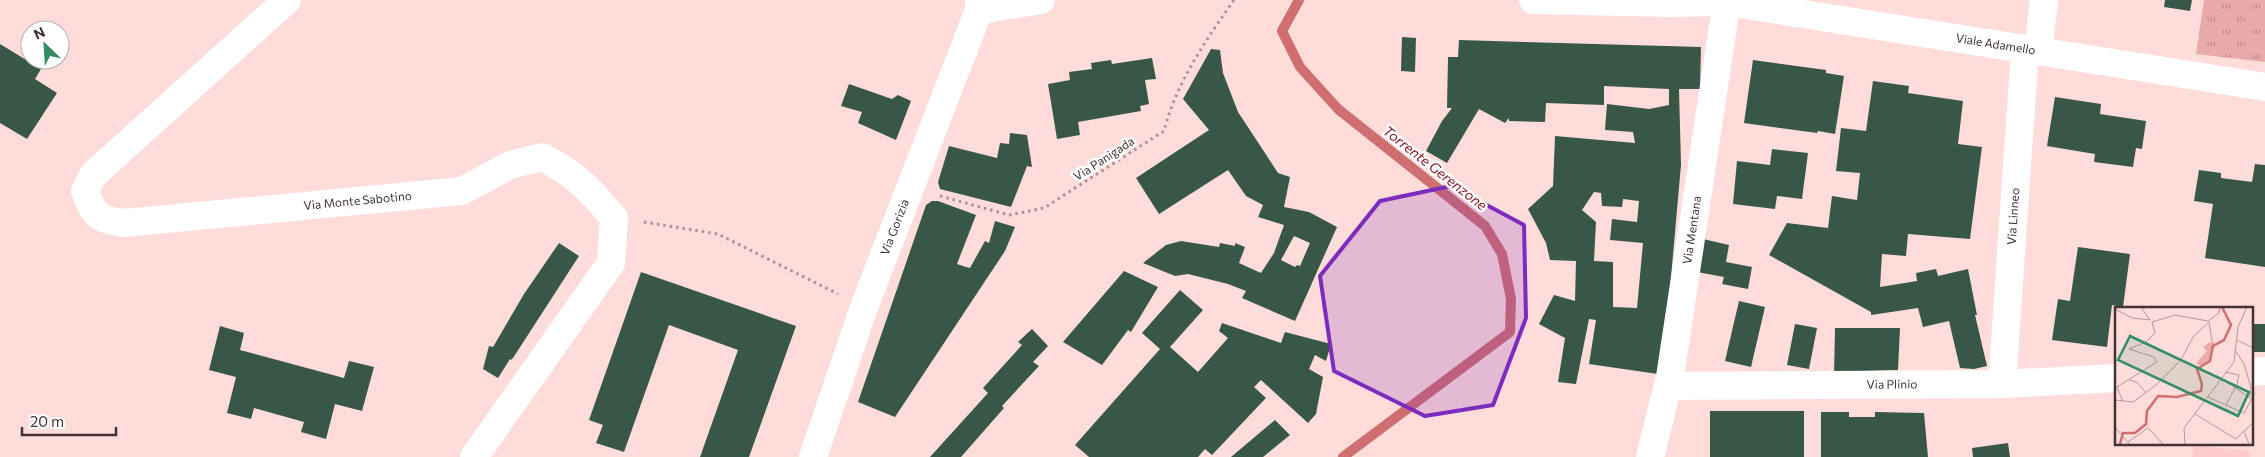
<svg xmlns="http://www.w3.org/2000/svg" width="2265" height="457" font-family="Commissioner,sans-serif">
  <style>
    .built { fill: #fdccca }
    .grass { fill: url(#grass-tufts) }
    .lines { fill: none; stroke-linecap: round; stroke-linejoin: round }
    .stream { stroke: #cf6f6f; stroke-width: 10 }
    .building { fill: #395747; fill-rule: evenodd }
    .path { stroke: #ab9291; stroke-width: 3; stroke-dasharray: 2.5 4; stroke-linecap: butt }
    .minor { stroke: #fff; stroke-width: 28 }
    .marked { fill: #7b2cbf; fill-opacity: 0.2; stroke: #7b2cbf; stroke-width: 4; stroke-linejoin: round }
    .labels { text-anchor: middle; stroke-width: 5; stroke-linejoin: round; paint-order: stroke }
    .street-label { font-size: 12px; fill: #433433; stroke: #fff }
    .water-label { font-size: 14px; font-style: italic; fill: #8e1926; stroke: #fff }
    .inset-river { fill: none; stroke: #cf6f6f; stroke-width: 2.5 }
    .inset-road { fill: none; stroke: #b39997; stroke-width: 1 }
    .view { fill: #338e64; fill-opacity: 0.15; stroke: #338e64; stroke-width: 2.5 }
    .inset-edge { fill: none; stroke: #433433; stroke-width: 2.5 }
  </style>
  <defs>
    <pattern id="grass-tufts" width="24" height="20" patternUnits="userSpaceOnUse" patternTransform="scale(1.25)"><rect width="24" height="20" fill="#e9aba9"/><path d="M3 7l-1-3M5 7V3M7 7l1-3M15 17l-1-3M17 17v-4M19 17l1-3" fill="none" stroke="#be8c8a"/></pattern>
  </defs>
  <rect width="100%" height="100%" fill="#fddcda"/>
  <!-- built -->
  <path class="built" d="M2194 445 2250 451V457H2192Z"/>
  <!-- grass -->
  <path class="grass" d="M2204 0H2265V62L2196 54Z"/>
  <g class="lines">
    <!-- stream -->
    <path class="stream" d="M1299 0 1282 31 1300 67 1338 109 1485 226 1502 254 1511 299 1510 332 1343 457"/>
  </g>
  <!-- building -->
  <path class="building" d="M2165 0H2192L2190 11 2164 7Z
    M1402 37 1416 38 1415 72 1401 71Z
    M1459 40 1701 47 1700 89H1679L1681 165 1668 311 1658 374 1589 364 1596 320 1589 319 1576 384 1558 382 1565 338 1539 324 1554 295 1575 301 1576 261 1550 260 1546 243 1528 209 1553 186 1555 136 1635 143 1633 132 1605 130 1607 104 1649 109 1669 105V89L1604 86V105L1546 103 1545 122 1509 121V118L1505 123 1479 109 1447 163 1426 151 1442 121 1452 108H1447L1448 57H1458ZM1594 192 1601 193 1602 206 1622 207 1623 199 1639 201 1637 222 1612 219 1610 240 1643 243 1637 308 1613 307V262L1594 261 1596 222 1582 210Z
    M0 44 41 69 35 79 57 93 27 139 0 123Z
    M1211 49 1220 50 1223 73 1238 112 1278 173 1290 177 1284 207 1309 212 1337 227 1295 321 1242 298 1246 291 1228 284 1188 274 1175 276 1143 263 1166 245 1181 241 1219 247 1220 243 1235 246V243L1245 247 1239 263 1261 273 1274 253 1284 225 1258 217 1263 205 1246 196 1228 170 1159 214 1136 178 1209 130 1183 99ZM1294 236 1310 243 1300 266 1297 265 1295 267 1281 260Z
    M1152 58 1156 79 1145 80 1149 104 1140 106 1141 111 1078 122 1080 135 1057 139 1048 84 1070 80 1069 72 1092 69 1091 63 1111 60 1112 64Z
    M1753 60 1826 70V73L1844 76 1835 134 1818 131 1817 133 1744 123Z
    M1873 81 1909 86 1908 93 1963 101 1958 144 1982 147 1970 239 1908 234 1906 256 1882 254 1880 287 1917 281 1916 273 1936 269 1938 276 1968 269 1977 315H1975L1987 366 1974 369 1960 368 1949 321 1923 327 1918 308 1871 315V312L1769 255 1787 223 1828 228 1832 196 1857 200 1860 173 1836 171 1841 128 1866 131Z
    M849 84 892 99 898 95 911 101 896 140 858 123 862 112 841 106Z
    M2055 97 2101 104 2100 114 2146 121 2142 149 2136 148 2133 167 2094 162 2095 154 2047 146Z
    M1010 133 1027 135 1032 167 1027 166 1011 207 940 189 938 182 949 146 997 158 1000 143 1009 144Z
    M1772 149 1808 153 1802 199 1777 196 1775 209 1733 204 1737 161 1770 165Z
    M2255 164 2265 165V267L2205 258 2213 204 2194 201 2199 170 2221 173V178L2252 182Z
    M932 201H938L976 215 957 264 966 267 970 268 985 241 989 243 995 221 1015 227 1005 251 895 417 858 402 926 205Z
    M1703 239 1729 245 1726 262 1752 267 1748 289 1722 284 1724 277 1697 272Z
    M559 243 579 256 513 358 511 360 510 359 498 378 483 369 489 346 493 347 524 294Z
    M2078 247 2130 254 2123 307 2112 305 2107 347 2052 340 2058 299 2070 301Z
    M1124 271 1158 287 1131 332 1128 330 1102 365 1063 342Z
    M641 272 796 326 749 457H700L738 350 669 325 624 452 596 443 603 425 589 420Z
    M1180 290 1203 310 1170 347 1198 372 1228 338 1219 331 1222 323 1281 343 1285 332 1331 344 1326 361 1315 355 1309 369 1323 377 1316 414 1308 423 1261 380 1254 387 1266 398 1212 455 1205 449 1198 457H1089L1075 445 1160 349 1142 333Z
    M1739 301 1765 307 1751 367 1725 361Z
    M1795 324 1817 328 1809 369 1787 365Z
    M2251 324H2265V352H2251Z
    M220 326 244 333 240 350 344 378 349 361 374 367 362 411 335 404 326 439 301 432 304 422 254 408 251 419 227 413 236 377 209 370Z
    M1835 328H1900L1898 370 1865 371V374H1834Z
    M1032 329 1048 346 1033 362 1039 366 1002 406 1004 408 961 457H930L988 393 983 388 1022 345 1018 342Z
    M1710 411H1804V457H1710Z
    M1821 412H1849V417H1875V412L1924 413 1928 457H1821Z
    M1275 420 1290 435 1263 457H1231Z
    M2008 443 2010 457H1973L1972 448Z"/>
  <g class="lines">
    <!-- path -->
    <path class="path" d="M940 196 1009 215 1044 208 1164 131C1176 83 1206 40 1234 0
      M644 222 718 234 838 294"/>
    <!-- minor -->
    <g class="minor">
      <path id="s1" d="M287 0 93 175 85 191C93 215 99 220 124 223L462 191 510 165 542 157C577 175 589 189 614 218L611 263 474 457"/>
      <path id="s2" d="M1533 0 1671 3 1727 2 2265 87"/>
      <path d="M979 10 1041 0"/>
      <path d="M2038 52 2044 0"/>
      <path d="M2251 372 2265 371"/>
      <path id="s3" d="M2002 384 2025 50"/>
      <path id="s4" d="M1668 386 2002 384 2116 378"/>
      <path id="s5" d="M813 457 864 307 979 10V0"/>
      <path id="s6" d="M1650 457 1670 377 1727 0"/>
    </g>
  </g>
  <!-- marked area -->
  <path class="marked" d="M1451 186 1524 225 1526 318 1493 405 1425 416 1334 371 1320 276 1380 201Z"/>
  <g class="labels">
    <!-- street labels -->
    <g class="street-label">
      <text dy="4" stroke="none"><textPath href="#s2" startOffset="466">Viale Adamello</textPath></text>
      <text transform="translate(1104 159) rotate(-33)" y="4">Via Panigada</text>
      <text dy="4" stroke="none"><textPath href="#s1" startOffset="569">Via Monte Sabotino</textPath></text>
      <text dy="4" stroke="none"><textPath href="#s3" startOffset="168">Via Linneo</textPath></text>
      <text dy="4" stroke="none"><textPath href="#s5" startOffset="244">Via Gorizia</textPath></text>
      <text dy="4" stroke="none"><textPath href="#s6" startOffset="231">Via Mentana</textPath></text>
      <text dy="4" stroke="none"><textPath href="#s4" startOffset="224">Via Plinio</textPath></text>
    </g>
    <!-- water labels -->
    <g class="water-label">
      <text transform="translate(1435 168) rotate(38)" y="5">Torrente Gerenzone</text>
    </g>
  </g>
  <!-- overview -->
  <g transform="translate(2115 307)">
    <rect width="138" height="138" fill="#fddcda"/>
    <path d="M97 34 100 36 94 54 86 59 81 56 92 44 88 40Z" fill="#e9aba9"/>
    <path class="inset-river" d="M5 137 8 126H20L31 117 32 104 43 89 62 90 86 84 87 77 82 62 95 54 98 39 109 33 116 18 107 0"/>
    <path class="inset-road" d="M26 0 35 13M0 2 17 11 35 13M93 14 104 6 105 0M37 15 60 8 93 14M94 15 97 34M122 33 138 41M120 43 129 57 136 81 135 90M66 53 106 71 138 93M110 65 124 68 121 82M14 73 22 75 31 86M93 90 129 106 138 90M0 93 18 95 41 78 66 53 78 30 94 15M8 95 2 80 42 55 39 50 14 42 31 35 40 26 37 15M111 98 120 81M80 107 121 132 129 124M0 120 14 137M13 135 33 121 48 137M70 137 69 121 119 55 123 20 132 0M134 137 129 124 138 116"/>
    <path class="view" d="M15 29 134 85 123 109 3 53Z"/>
    <rect width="138" height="138" class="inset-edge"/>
  </g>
  <!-- north arrow -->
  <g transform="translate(45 45) rotate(335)"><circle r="24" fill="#ffffff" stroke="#b4aead"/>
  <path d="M0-4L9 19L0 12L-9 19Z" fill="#338e64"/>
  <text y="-8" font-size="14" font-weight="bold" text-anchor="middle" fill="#433433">N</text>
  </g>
  <!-- scale -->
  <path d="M22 427v8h94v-8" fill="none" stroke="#433433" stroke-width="2.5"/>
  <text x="30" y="427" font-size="15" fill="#433433" stroke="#ffffff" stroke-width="4" paint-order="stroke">20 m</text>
</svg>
